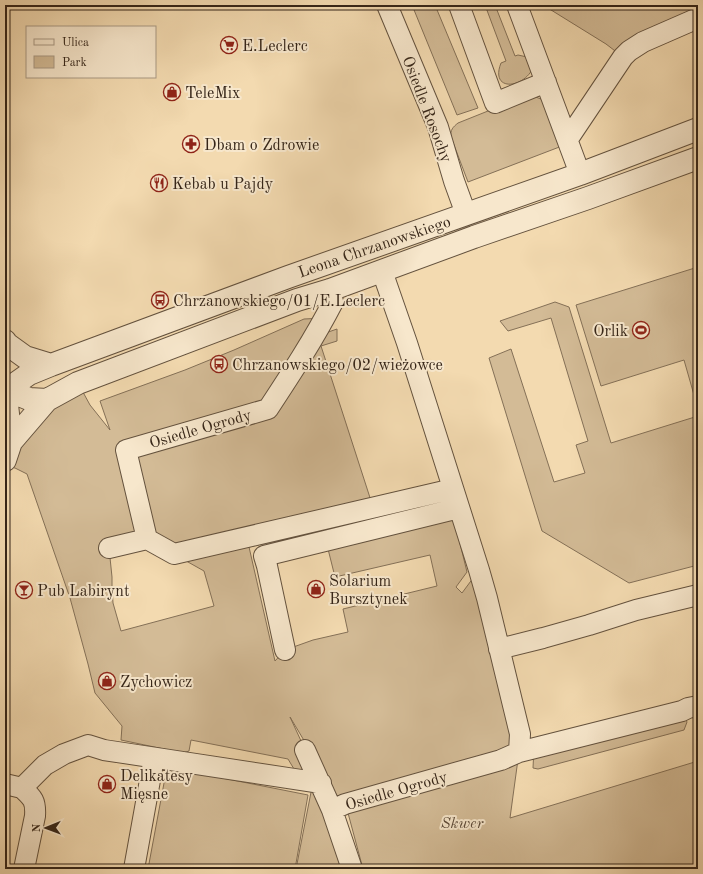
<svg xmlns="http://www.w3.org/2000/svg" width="703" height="874" font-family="'Old Standard TT',serif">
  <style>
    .green { fill: #d3bb96; stroke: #847057; fill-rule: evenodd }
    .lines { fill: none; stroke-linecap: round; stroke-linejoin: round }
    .minor-casing { stroke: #64523e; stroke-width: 22 }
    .tertiary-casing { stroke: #64523e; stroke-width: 24 }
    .minor { stroke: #f7e7cc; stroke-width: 20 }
    .tertiary { stroke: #f7e7cc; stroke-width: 22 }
    .labels { text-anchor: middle; stroke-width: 4; stroke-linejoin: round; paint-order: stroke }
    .poi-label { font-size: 16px; fill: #352518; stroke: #f7e7cc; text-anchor: start }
    .street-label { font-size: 16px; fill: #352518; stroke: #f7e7cc }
    .park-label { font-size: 16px; font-style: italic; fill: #5c4a38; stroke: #f7e7cc }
  </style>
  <rect width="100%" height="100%" fill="#f3dab0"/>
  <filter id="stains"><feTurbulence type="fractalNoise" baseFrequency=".005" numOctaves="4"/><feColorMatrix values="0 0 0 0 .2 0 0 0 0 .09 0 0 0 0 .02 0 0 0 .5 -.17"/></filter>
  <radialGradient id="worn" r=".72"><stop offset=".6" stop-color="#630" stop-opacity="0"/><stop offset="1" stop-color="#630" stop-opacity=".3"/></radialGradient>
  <!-- green -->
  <path class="green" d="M412 5H435L478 108 457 115Z
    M485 5H495L515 56 518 55 527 57 532 70C521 89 490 91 501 63L506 61Z
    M543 5H698V18L623 57 606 44Z
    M533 96 541 99 545 103 562 146 468 182 451 137C450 130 453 127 458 123L523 97Z
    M698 267V409L684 360 601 386 576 305Z
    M555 302 569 307 611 443 698 416V565L629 583 542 531 489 358 511 349 554 482 585 473 576 445 588 441 551 318 508 331 500 321Z
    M325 318 314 337 337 329V341L321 346 373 507 277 530 279 540 249 547 275 661 285 650 313 640 348 632 343 609 437 586 430 555 335 577 326 541 454 519 467 572 456 587 462 593 479 570 519 752 510 818 698 761V869H363L348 813 339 799 290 717 308 756 305 775 294 769 288 759 191 740 189 751 183 753 121 740 122 726 95 693 88 664 70 598 27 474 15 468 5 466 11 442 78 383 90 405 110 430 100 401 185 370 234 350 304 319ZM147 539 204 571 214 606 121 631 113 603 112 588V577L109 548Z
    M682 711 687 722 684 730 538 769 533 768 534 748Z
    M167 767 308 795 295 869H148Z
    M313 782 352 869H296Z"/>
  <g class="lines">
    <!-- minor casing -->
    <g class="minor-casing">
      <path id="minor" d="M387 5 438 127 454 181 466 214
        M459 5 495 103 546 82
        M517 5 580 174
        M568 139 623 57 629 51 643 42 698 18
        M382 271 407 343 479 570 487 598 520 734 519 752
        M147 539 174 554 453 489
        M109 548 147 539 126 450 268 409C291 374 314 339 333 302L330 290
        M499 649 543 638 589 625 636 610 698 595
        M285 650 267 566 264 556 459 508
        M305 750 332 810 352 869
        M5 784 22 788 45 765 64 754 88 745 104 750 321 783
        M22 788C33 798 36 801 35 816L24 869
        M332 810 345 804 501 760 519 752 682 711 688 708 698 706
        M134 869 154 758"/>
    </g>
    <!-- tertiary casing -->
    <g class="tertiary-casing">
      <path id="tertiary" d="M5 341 7 344 25 357 51 365
        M5 386 11 442
        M5 389 29 399 47 400
        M5 391 29 374 51 365 288 277 580 174 698 129
        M5 460 11 442 47 400 78 383 297 300 330 290 474 237 588 198 698 158"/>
    </g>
    <!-- minor -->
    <use href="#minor" class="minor"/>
    <!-- tertiary -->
    <use href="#tertiary" class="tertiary"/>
  </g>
  <!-- icons -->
  <defs>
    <g id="supermarket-ring" transform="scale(0.9)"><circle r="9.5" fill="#f7e7cc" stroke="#8f2418" stroke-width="1.5"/><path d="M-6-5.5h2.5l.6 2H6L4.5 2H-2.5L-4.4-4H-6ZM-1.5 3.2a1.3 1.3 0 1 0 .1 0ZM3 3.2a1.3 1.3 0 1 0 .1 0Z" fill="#8f2418"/></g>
    <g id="shop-ring" transform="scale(0.9)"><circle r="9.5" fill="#f7e7cc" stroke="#8f2418" stroke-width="1.5"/><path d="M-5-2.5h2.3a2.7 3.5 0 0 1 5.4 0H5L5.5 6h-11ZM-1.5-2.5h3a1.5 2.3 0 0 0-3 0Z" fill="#8f2418"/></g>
    <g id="pharmacy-ring" transform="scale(0.9)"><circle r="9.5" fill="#f7e7cc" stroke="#8f2418" stroke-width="1.5"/><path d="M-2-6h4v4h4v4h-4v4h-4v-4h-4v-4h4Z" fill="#8f2418"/></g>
    <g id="restaurant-ring" transform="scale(0.9)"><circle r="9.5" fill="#f7e7cc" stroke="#8f2418" stroke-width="1.5"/><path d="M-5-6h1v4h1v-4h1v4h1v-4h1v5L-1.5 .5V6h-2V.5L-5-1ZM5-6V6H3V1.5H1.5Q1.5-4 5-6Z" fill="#8f2418"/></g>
    <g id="bus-ring" transform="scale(0.9)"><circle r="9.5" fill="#f7e7cc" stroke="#8f2418" stroke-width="1.5"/><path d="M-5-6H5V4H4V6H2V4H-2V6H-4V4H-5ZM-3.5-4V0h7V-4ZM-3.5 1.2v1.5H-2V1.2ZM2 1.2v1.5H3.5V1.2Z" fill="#8f2418"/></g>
    <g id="stadium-ring" transform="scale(0.9)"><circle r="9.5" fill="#f7e7cc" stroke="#8f2418" stroke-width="1.5"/><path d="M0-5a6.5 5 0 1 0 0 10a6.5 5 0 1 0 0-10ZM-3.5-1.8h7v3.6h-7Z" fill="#8f2418"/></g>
    <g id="bar-ring" transform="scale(0.9)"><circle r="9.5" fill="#f7e7cc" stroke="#8f2418" stroke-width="1.5"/><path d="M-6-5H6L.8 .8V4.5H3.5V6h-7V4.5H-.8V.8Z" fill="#8f2418"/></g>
  </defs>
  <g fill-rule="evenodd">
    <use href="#supermarket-ring" x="229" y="45"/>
    <use href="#shop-ring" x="172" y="92"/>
    <use href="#pharmacy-ring" x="191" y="144"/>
    <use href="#restaurant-ring" x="159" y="183"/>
    <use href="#bus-ring" x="160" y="300"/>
    <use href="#stadium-ring" x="641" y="330"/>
    <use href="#bus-ring" x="219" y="364"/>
    <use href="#shop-ring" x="316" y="589"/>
    <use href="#bar-ring" x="24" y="590"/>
    <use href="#shop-ring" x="107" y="681"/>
    <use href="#shop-ring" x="107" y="784"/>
  </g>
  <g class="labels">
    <!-- poi labels -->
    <g class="poi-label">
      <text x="242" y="51">E.Leclerc</text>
      <text x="185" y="98">TeleMix</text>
      <text x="204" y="150">Dbam o Zdrowie</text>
      <text x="172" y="189">Kebab u Pajdy</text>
      <text x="173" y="306">Chrzanowskiego/01/E.Leclerc</text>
      <text x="628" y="336" text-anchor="end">Orlik</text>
      <text x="232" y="370">Chrzanowskiego/02/wieżowce</text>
      <text x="329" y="586">Solarium<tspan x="329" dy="18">Bursztynek</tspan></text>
      <text x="37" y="596">Pub Labirynt</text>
      <text x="120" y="687">Zychowicz</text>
      <text x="120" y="781">Delikatesy<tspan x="120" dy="18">Mięsne</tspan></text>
    </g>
    <!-- street labels -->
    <g class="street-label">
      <text transform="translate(428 109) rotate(69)" y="6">Osiedle Rosochy</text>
      <text transform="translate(374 246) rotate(-19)" y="6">Leona Chrzanowskiego</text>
      <text transform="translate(200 428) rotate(-16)" y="6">Osiedle Ogrody</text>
      <text transform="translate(396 790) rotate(-16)" y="6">Osiedle Ogrody</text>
    </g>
    <!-- park labels -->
    <g class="park-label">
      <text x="462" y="828">Skwer</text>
    </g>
  </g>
  <!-- margin -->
  <rect width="703" height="874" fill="none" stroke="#f3dab0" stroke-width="20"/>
  <rect x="6" y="6" width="691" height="862" fill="none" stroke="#352518" stroke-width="2"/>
  <rect x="10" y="10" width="683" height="854" fill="none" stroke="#352518"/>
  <!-- legend -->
  <rect x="26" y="26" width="130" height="52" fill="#f7e7cc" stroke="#a99984"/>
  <rect x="34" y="39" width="20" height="6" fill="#f7e7cc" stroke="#a99984"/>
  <text x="62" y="46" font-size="12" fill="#352518">Ulica</text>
  <rect x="34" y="56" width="20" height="12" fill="#d3bb96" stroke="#a99984"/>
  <text x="62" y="66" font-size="12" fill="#352518">Park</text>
  <!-- north arrow -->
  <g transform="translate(46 828) rotate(269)" stroke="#f7e7cc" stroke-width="3" paint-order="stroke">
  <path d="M0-3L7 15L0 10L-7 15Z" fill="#352518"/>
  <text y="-6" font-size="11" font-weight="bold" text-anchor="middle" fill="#352518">N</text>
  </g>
  <rect width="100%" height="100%" filter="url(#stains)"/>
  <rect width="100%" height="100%" fill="url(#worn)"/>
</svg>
